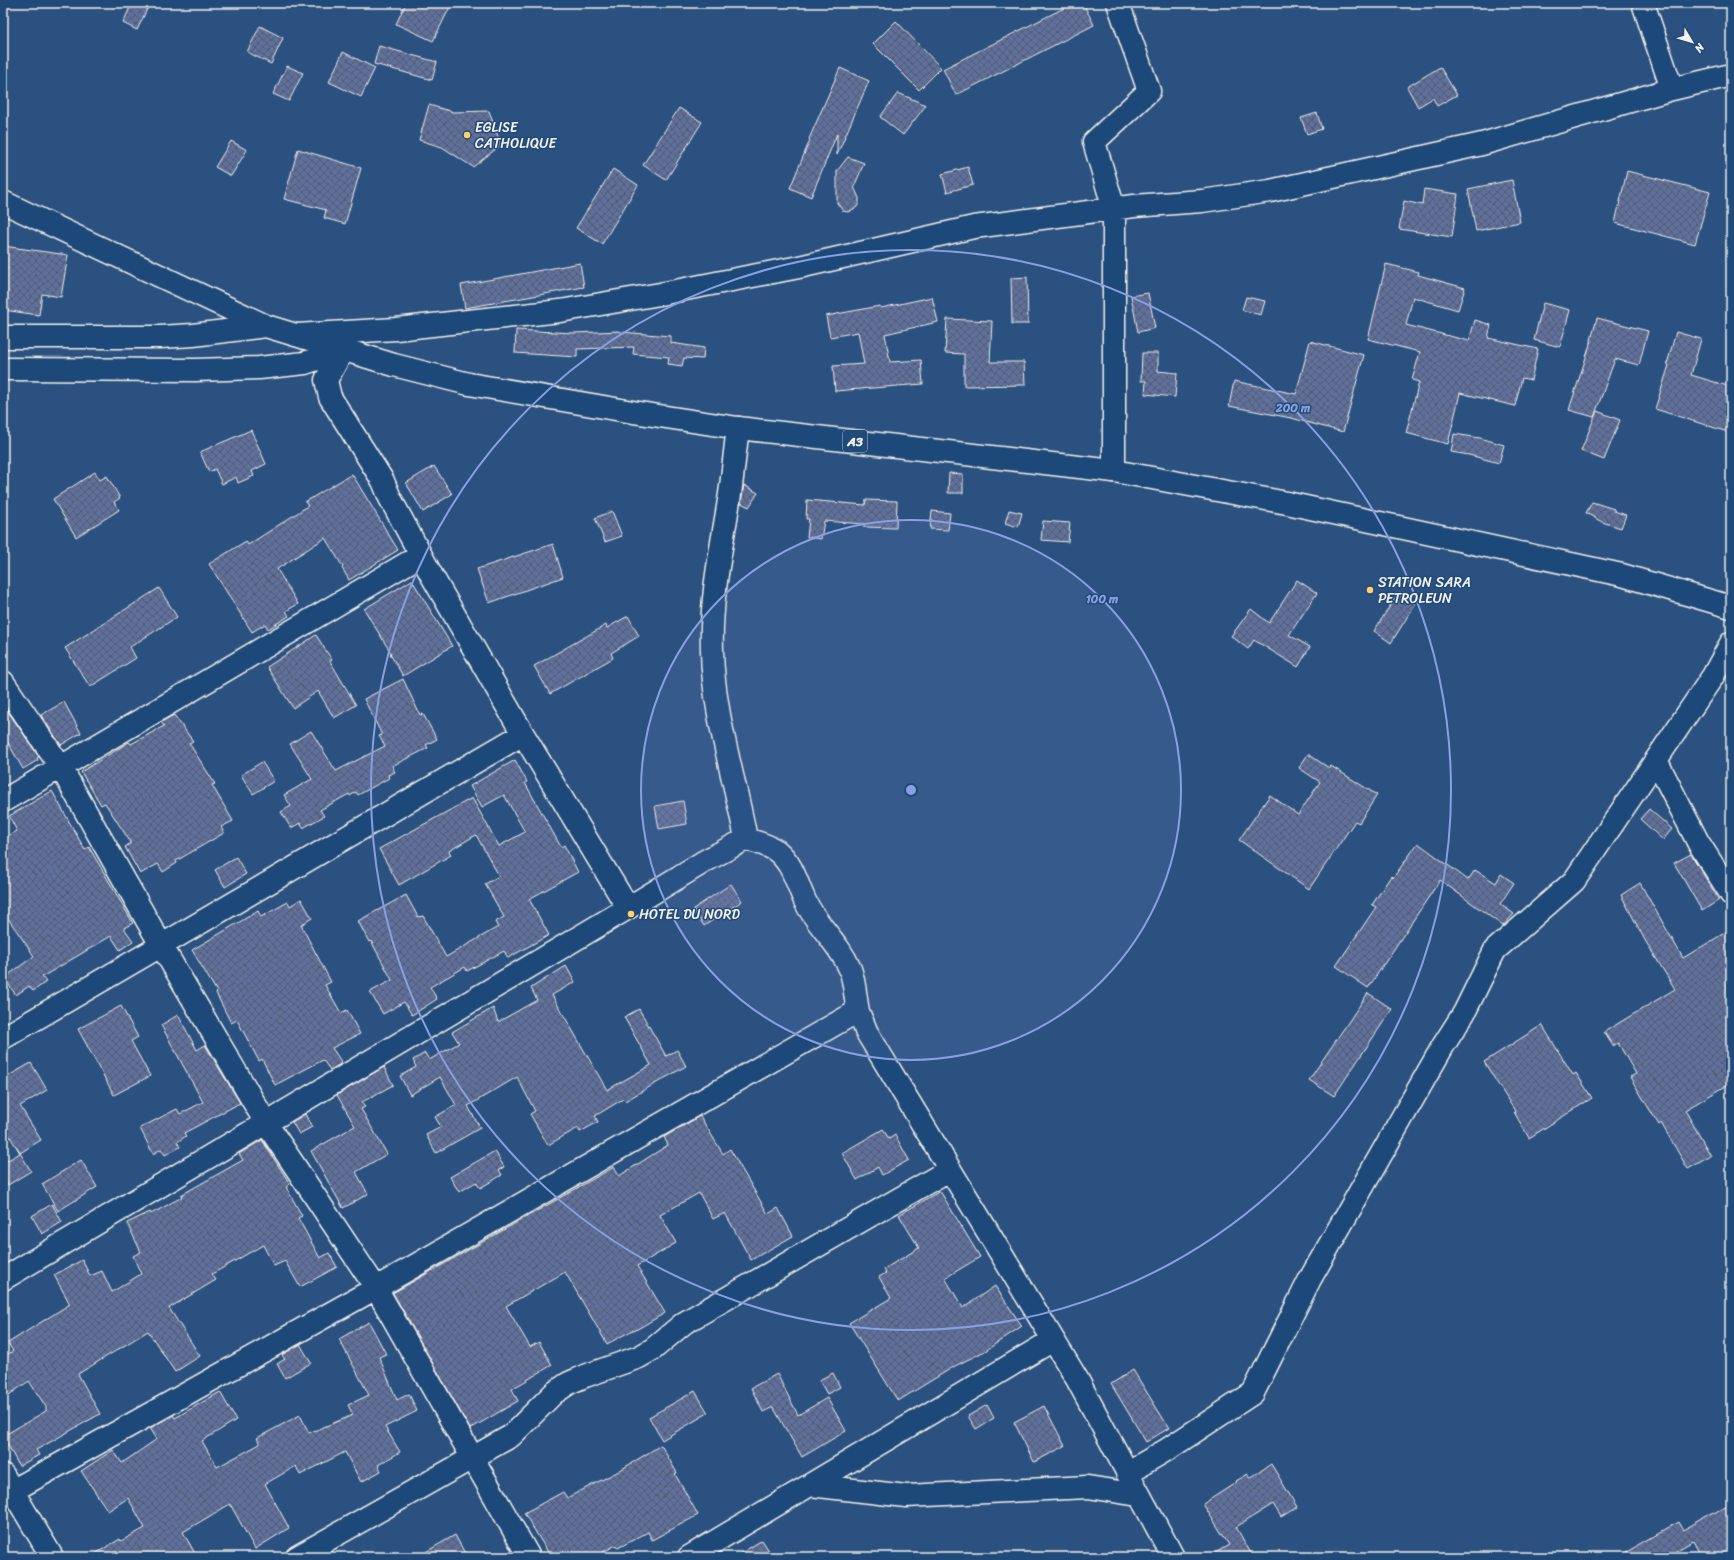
<svg xmlns="http://www.w3.org/2000/svg" width="1734" height="1560" font-family="Sriracha,sans-serif">
  <style>
    .building { fill: url(#building-cross-hatch); stroke: #f4f1e8 }
    .lines { fill: none; stroke-linecap: round; stroke-linejoin: round }
    .minor-casing { stroke: #f4f1e8; stroke-width: 25 }
    .highway-casing { stroke: #f4f1e8; stroke-width: 25 }
    .minor { stroke: #1f4a7a; stroke-width: 22 }
    .highway { stroke: #1f4a7a; stroke-width: 22 }
    .ring { fill: none; stroke: #88a0e0; stroke-width: 2 }
    .poi-dot { fill: #ffd166; stroke: #1f4a7a; stroke-width: 1.5 }
    .labels { text-anchor: middle; stroke-width: 3; stroke-linejoin: round; paint-order: stroke }
    .shield { fill: #1f4a7a; stroke: #b4bfc7; stroke-width: 1 }
    .shield-label { font-size: 13px; font-weight: bold; fill: #f4f1e8 }
    .poi-label { font-size: 14px; fill: #f4f1e8; stroke: #1f4a7a; text-anchor: start }
    .centre { fill: #88a0e0; stroke: #1f4a7a; stroke-width: 2 }
    .ring-label { font-size: 12px; text-anchor: middle; font-weight: bold; fill: #88a0e0; stroke: #1f4a7a; stroke-width: 3; stroke-linejoin: round; paint-order: stroke }
  </style>
  <defs>
    <pattern id="building-cross-hatch" width="8" height="8" patternUnits="userSpaceOnUse"><rect width="8" height="8" fill="#5e6f9d"/><path d="M0 0l8 8M0 8l8-8" fill="none" stroke="#525a6d"/></pattern>
  </defs>
  <rect width="100%" height="100%" fill="#2b5181"/>
  <filter id="ink" filterUnits="userSpaceOnUse"><feTurbulence type="fractalNoise" baseFrequency=".025" numOctaves="2"/><feDisplacementMap in="SourceGraphic" scale="8" xChannelSelector="R" yChannelSelector="G"/><feConvolveMatrix kernelMatrix="1 2 1 2 8 2 1 2 1" color-interpolation-filters="sRGB"/></filter>
  <g filter="url(#ink)">
    <!-- building -->
    <path class="building" d="M132 3H150L137 30 123 23Z
      M406 3H452L433 41 396 24Z
      M1074 3H1083L1094 25 956 95 943 69Z
      M896 21 941 68 919 90 873 44Z
      M260 26 283 38 271 64 247 52Z
      M379 46 437 62 432 80 374 64Z
      M343 52 375 68 361 97 329 82Z
      M287 66 303 73 289 101 273 94Z
      M1440 67 1457 95 1437 106 1433 98 1418 107 1407 87Z
      M840 68 869 81 837 155V134L811 197 790 188 810 140 809 139Z
      M898 93 926 105 903 135 880 117Z
      M429 105 453 112 489 111 501 145 473 167 442 147 419 140Z
      M679 108 702 122 666 180 643 165Z
      M1317 113 1322 129 1307 134 1301 118Z
      M231 141 247 150 231 176 215 167Z
      M298 149 361 168 345 224 324 218 326 210 284 199Z
      M848 157 864 163 854 187 859 198V203L857 207 848 212 843 211 837 203V171Z
      M968 167 973 185 947 192 942 174Z
      M613 169 638 185 602 244 576 228Z
      M1627 171 1710 192 1695 244 1615 223Z
      M1512 180 1520 222 1476 231 1468 189Z
      M1424 189 1458 194 1452 237 1399 229 1404 201 1422 205Z
      M3 246 68 255 61 297 42 294 39 315 3 310Z
      M580 263 584 287 465 308 461 285Z
      M1386 264 1419 272 1418 275 1465 288 1458 310 1413 297 1406 325 1469 341 1475 320 1491 325 1488 338 1538 349 1531 380 1522 378 1515 406 1460 393 1448 444 1406 433 1419 382 1412 380 1420 352 1368 339Z
      M1027 277 1028 324H1012L1011 278Z
      M1148 293 1155 328 1138 332 1131 296Z
      M932 297 938 322 885 334 890 362 921 360 923 384 835 391 833 366 864 364 858 332 830 337 826 316 880 306 881 308Z
      M1246 297 1265 301 1261 315 1242 310Z
      M1543 303 1570 310 1560 347 1534 340Z
      M1597 318 1648 331 1639 365 1615 359 1594 417 1569 410 1588 351Z
      M947 319 992 321 990 362H1024L1025 385 964 386V354L945 353Z
      M516 330 574 333 620 331V332L671 336V343L704 348 703 359 684 358 682 366 668 364 669 357 633 354 634 347 577 349V357L515 353Z
      M1676 332 1701 339 1691 375 1731 387V433L1655 409 1669 365 1667 364Z
      M1310 341 1364 355 1343 432 1291 418 1229 406 1234 381 1296 394Z
      M1142 353H1158V371L1177 373 1175 397 1145 394 1146 381H1141Z
      M1597 411 1620 420 1604 460 1581 451Z
      M251 430 266 464 252 471 254 476 238 483 236 477 222 484 215 469 209 472 200 452Z
      M1454 434 1480 438 1504 445 1499 463 1469 455 1451 452Z
      M434 466 452 494 423 512 406 483Z
      M95 472 100 480 107 476 120 498 114 502 119 510 76 537 53 499Z
      M949 473 963 474V493H948Z
      M352 474 398 550 349 580 342 568 343 567 325 538 277 569 298 604 286 611 289 616 268 629 265 624 252 632 209 564 246 541 248 545 308 506 305 502Z
      M744 485 758 493 749 507 741 503Z
      M807 500 865 505 866 500 897 501 896 528 864 527V524L824 521 821 539 807 537 809 519H806Z
      M1592 502 1614 509V511L1626 515 1621 528 1602 522 1586 513Z
      M1009 510 1022 513 1018 527 1005 523Z
      M612 511 622 536 605 542 595 518Z
      M932 511 950 513 948 530 930 529Z
      M1043 521 1070 523 1068 542 1041 540Z
      M553 544 563 577 489 603 477 569Z
      M412 580 452 646 403 676 390 654 391 653 364 609Z
      M1297 580 1317 593 1289 635 1310 647 1298 667 1254 640 1248 649 1231 636 1251 609 1269 623Z
      M159 588 177 617 130 647 136 658 90 687 65 648Z
      M1399 592 1416 603 1391 643 1374 631Z
      M628 616 639 636 611 653 613 658 550 694 534 666 606 625 607 628Z
      M316 635 332 660 330 661 356 705 334 718 318 691 293 708 267 667Z
      M403 679 420 715 423 714 437 739 426 745 428 748 392 766 395 772 388 775 389 778 358 795 356 792 350 796 349 794 320 810 324 816 303 828 300 823 291 828 281 812 291 806 284 795 312 779 290 744 311 731 336 771 385 746 379 736 382 735 364 699Z
      M64 702 81 733 61 745 41 715Z
      M3 704 39 757 37 758 38 760 23 769 3 734Z
      M174 715 193 741 189 743 215 784 212 785 233 821 221 827 224 833 176 861 177 863 163 872 158 864 140 874 125 847 131 843 105 803 101 805 81 772 129 742 131 744 164 726 161 722Z
      M1308 754 1329 768 1331 766 1377 795 1359 823 1355 821 1309 889 1239 840 1270 795 1298 815 1320 782 1299 768Z
      M515 760 527 782 525 783 561 847 564 845 578 872 529 899 549 935 508 958 504 951 467 971 465 967 430 987 437 999 412 1015 404 1002 383 1014 370 992 392 980 371 941 369 942 358 921 406 895 418 917 423 916 446 957 498 927 495 922 504 917 485 884 499 876 476 835 449 851 451 855 399 885 379 849 472 798 499 846 525 832 504 795 482 807 470 786Z
      M262 762 274 781 253 794 241 775Z
      M52 791 85 850 89 847 133 923 124 928 133 941 120 950 111 936 42 977 46 982 33 991 29 986 16 995 4 978 34 956 3 911V839L17 831 9 816Z
      M683 801 687 824 659 829 655 806Z
      M1649 809 1672 829 1663 840 1640 819Z
      M1418 843 1468 880 1475 870 1496 883 1501 874 1514 883 1500 904 1514 914 1503 926 1440 880 1368 988 1336 966 1376 907 1372 905 1391 876 1393 878Z
      M1691 854 1719 900 1702 911 1674 863Z
      M236 857 246 874 225 887 215 870Z
      M1640 883 1683 958 1731 929V1083L1685 1110 1711 1156 1688 1169 1661 1123 1659 1125 1630 1077 1636 1074 1618 1043 1613 1046 1604 1032 1675 989 1646 942 1621 895Z
      M731 884 742 901 704 926 693 909Z
      M301 899 312 918 301 925 331 982 325 985 341 1013 347 1010 360 1034 332 1048 342 1063 330 1070 323 1060 275 1085 262 1059 259 1061 237 1020 231 1023 216 993 217 992 192 950 258 911 261 917 288 902 290 906Z
      M566 966 575 982 552 995 607 1090 651 1065 624 1017 639 1009 666 1056 677 1050 686 1066 625 1101 623 1099 595 1116 598 1122 580 1132 578 1128 548 1145 530 1114 535 1111 517 1077 468 1106 480 1128 436 1153 426 1135 441 1127 435 1117 456 1105 440 1077 410 1095 400 1076 416 1067 413 1060 425 1053 429 1060 459 1043 452 1032 493 1008 498 1022 537 1000 531 988Z
      M1368 993 1392 1009 1334 1096 1309 1080Z
      M121 1006 138 1037 131 1041 150 1076 114 1095 78 1029Z
      M178 1015 197 1050 205 1045 240 1103 184 1133 186 1136 177 1142 180 1147 165 1155 161 1149 153 1154 140 1128 177 1109 180 1114 203 1102 161 1025Z
      M1542 1025 1573 1075 1576 1073 1592 1098 1529 1138 1514 1112 1515 1111 1484 1062Z
      M31 1063 47 1090 20 1106 41 1140 20 1153 3 1125V1079Z
      M384 1067 393 1085 362 1102 365 1107 361 1109 387 1154 356 1172 368 1194 343 1208 311 1151 355 1126 337 1095Z
      M305 1114 312 1127 299 1134 292 1122Z
      M700 1116 723 1154 730 1149 768 1214 778 1208 793 1236 751 1260 725 1213 713 1219 699 1193 660 1215 676 1243 637 1266 665 1313 634 1331 633 1330 607 1344 565 1272 506 1306 530 1347 539 1342 552 1365 512 1389 518 1401 470 1429 393 1293 614 1167 619 1176 668 1145 664 1137Z
      M883 1129 889 1139 895 1135 909 1160 882 1175 878 1167 857 1180 842 1153Z
      M262 1140 290 1184 286 1187 302 1216 298 1218 320 1258 329 1253 337 1267 300 1287 285 1261 274 1266 263 1245 212 1274 216 1280 169 1308 200 1356 175 1372 148 1331 78 1374 100 1414 36 1450 39 1455 19 1466 3 1436 46 1411V1407L29 1381 3 1399V1357L13 1351 8 1343 70 1304 54 1275 82 1260 90 1276 102 1271 112 1292 141 1274 133 1256 141 1252 127 1223 150 1212 151 1214 182 1197 181 1195 243 1160 239 1154Z
      M495 1151 504 1167 499 1170 502 1175 480 1188 476 1182 459 1192 450 1177Z
      M20 1153 31 1171 8 1185 3 1176V1163Z
      M81 1160 97 1187 58 1211 42 1184Z
      M940 1191 980 1257 945 1278 963 1308 995 1286 1022 1326 985 1351 955 1366 898 1401 849 1323 891 1298 879 1277 886 1273 884 1269 919 1248 899 1215Z
      M52 1204 62 1222 42 1234 32 1216Z
      M369 1322 386 1354 379 1357 397 1400 409 1394 417 1411 385 1427 400 1452 378 1465 381 1471 361 1482 345 1452 300 1475 296 1466 265 1484 289 1528 255 1549 230 1504 183 1532 197 1557H90L120 1539 121 1541 145 1528 128 1498 108 1511 81 1471 113 1450 122 1463 157 1439 150 1428 173 1415 175 1418 220 1392 236 1420 202 1441 217 1467 260 1444 257 1438 300 1415 309 1433 353 1415 348 1405 369 1395 339 1339Z
      M300 1344 311 1363 285 1378 277 1364 285 1359 282 1355Z
      M1133 1370 1169 1428 1146 1442 1111 1384Z
      M833 1373 840 1387 827 1394 819 1380Z
      M777 1374 798 1415 827 1398 846 1431 802 1457 773 1407 763 1412 751 1388Z
      M695 1391 708 1413 662 1440 649 1417Z
      M987 1405 994 1418 976 1429 968 1416Z
      M1044 1406 1065 1446 1034 1462 1014 1422Z
      M661 1445 677 1473 675 1474 698 1515 652 1540 648 1532 618 1548 616 1545 594 1557H551L524 1513 563 1492 567 1498 617 1472Z
      M1271 1464 1297 1507 1281 1517 1273 1504 1236 1527 1253 1557H1208L1229 1545 1203 1504 1237 1482 1236 1481 1248 1474 1250 1478Z
      M1731 1504V1557H1700L1692 1542 1666 1557H1617L1678 1522 1683 1531Z
      M455 1535 467 1557H417Z
      M762 1540 773 1557H735Z"/>
    <g class="lines">
      <!-- minor casing -->
      <g class="minor-casing">
        <path id="minor" d="M1643 3 1672 89
          M297 335 396 329 560 311 660 294 799 267 974 227 1134 206 1202 201 1270 191 1482 144 1672 89 1731 75
          M3 337H160L193 335 266 326
          M343 350 326 380 330 397 383 481 390 498 432 576 523 734 628 908
          M3 369 195 370 259 368 305 363 343 350
          M738 428C735 450 733 472 730 494 722 546 710 598 712 651 713 712 735 779 746 839
          M1114 471V209L1094 142 1149 91 1118 3
          M3 682 60 766 161 945 266 1123 376 1288 529 1557
          M1656 760 1698 842 1731 894
          M3 801 421 555
          M3 1038 523 734
          M3 1279 628 908 705 861 746 839C757 842 768 845 777 851 793 864 797 884 805 901 817 926 839 943 850 969 855 983 855 997 858 1011 860 1018 864 1024 866 1031L1077 1379 1173 1557
          M1127 1473 1168 1449 1253 1393 1310 1279 1443 1046 1464 1013 1495 950 1574 881 1713 676 1731 643
          M3 1475 52 1557
          M810 1485 906 1496 1088 1487 1138 1495
          M12 1491 376 1288 858 1011
          M297 1557 511 1436 554 1393 569 1383 585 1376 639 1357 653 1349 684 1323 949 1170
          M689 1557 1053 1340"/>
      </g>
      <!-- highway casing -->
      <g class="highway-casing">
        <path id="highway" d="M3 202 266 326 394 365 469 384 633 412 738 428 1114 471 1287 503 1622 575 1731 607"/>
      </g>
      <!-- minor -->
      <use href="#minor" class="minor"/>
      <!-- highway -->
      <use href="#highway" class="highway"/>
    </g>
  </g>
  <!-- distance rings -->
  <circle cx="911" cy="790" r="270" fill="#88a0e0" fill-opacity=".12"/>
  <g class="ring">
    <circle cx="911" cy="790" r="270"/>
    <circle cx="911" cy="790" r="540"/>
  </g>
  <!-- markers -->
  <g class="poi-dot">
    <circle cx="467" cy="135" r="4"/>
    <circle cx="1370" cy="590" r="4"/>
    <circle cx="631" cy="914" r="4"/>
  </g>
  <g class="labels">
    <!-- shield labels -->
    <rect class="shield" x="843" y="430" width="24" height="22" rx="3"/>
    <g class="shield-label">
      <text x="855" y="446">A3</text>
    </g>
    <!-- poi labels -->
    <g class="poi-label">
      <text x="475" y="132">EGLISE<tspan x="475" dy="16">CATHOLIQUE</tspan></text>
      <text x="1378" y="587">STATION SARA<tspan x="1378" dy="16">PETROLEUN</tspan></text>
      <text x="639" y="919">HOTEL DU NORD</text>
    </g>
  </g>
  <circle cx="911" cy="790" r="6" class="centre"/>
  <g class="ring-label">
    <text x="1293" y="412">200 m</text>
    <text x="1102" y="603">100 m</text>
  </g>
  <!-- margin -->
  <rect width="1734" height="1560" fill="none" stroke="#1f4a7a" stroke-width="16"/>
  <rect x="8" y="8" width="1718" height="1544" fill="none" stroke="#f4f1e8" stroke-width="1.5" filter="url(#ink)"/>
  <!-- north arrow -->
  <g transform="translate(1692 42) rotate(128)" stroke="#1f4a7a" stroke-width="3" paint-order="stroke">
  <path d="M0-3L7 15L0 10L-7 15Z" fill="#f4f1e8"/>
  <text y="-6" font-size="11" font-weight="bold" text-anchor="middle" fill="#f4f1e8">N</text>
  </g>
</svg>
